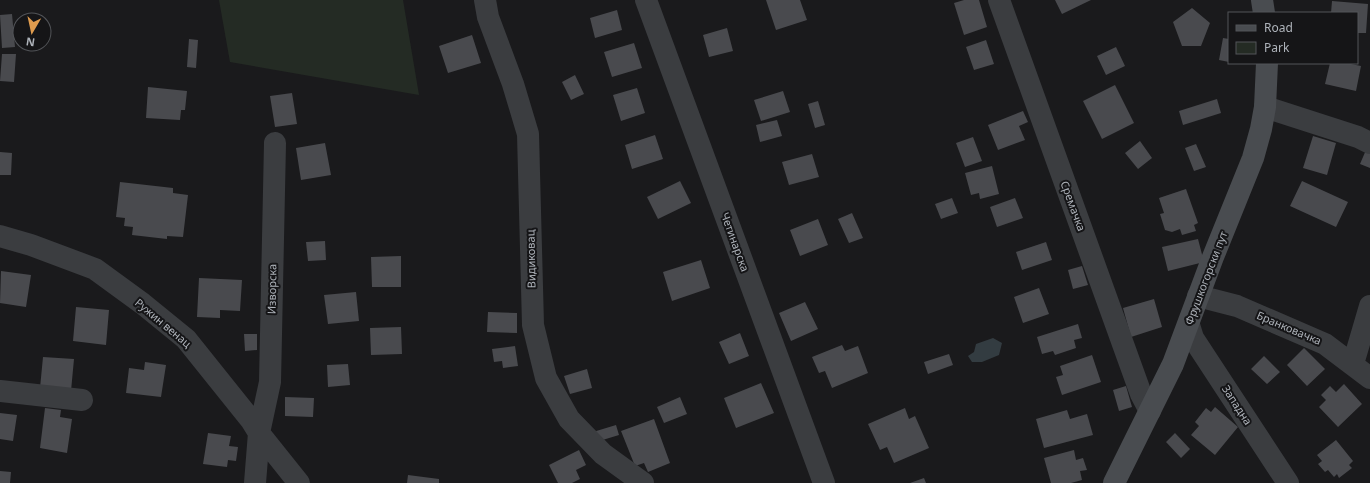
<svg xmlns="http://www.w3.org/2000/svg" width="1370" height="483" font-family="'Noto Sans',sans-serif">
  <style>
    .green { fill: #242b24 }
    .water { fill: #333c41 }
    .building { fill: #494a4e }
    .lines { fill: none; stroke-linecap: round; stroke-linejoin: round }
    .street { stroke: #3b3d40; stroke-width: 22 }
    .secondary { stroke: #494c50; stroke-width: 22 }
    .labels { text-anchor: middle; stroke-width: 4; stroke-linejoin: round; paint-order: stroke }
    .street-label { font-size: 11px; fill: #aeb3ba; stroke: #151517 }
  </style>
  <rect width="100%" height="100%" fill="#1a1a1c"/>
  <!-- green -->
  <path class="green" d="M219 0H403L419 95 230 62Z"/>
  <!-- water -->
  <path class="water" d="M993 338 1002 343 999 355 982 362H972L968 356 974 352 976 344Z"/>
  <!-- building -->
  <path class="building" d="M766 0H800L807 20 776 30Z
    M964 0H979L987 27 964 35 954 3Z
    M1055 0H1091L1062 14Z
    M1332 1 1368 4 1366 33H1357V13H1331Z
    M1192 8 1210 23 1201 46H1182L1173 22Z
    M617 10 622 30 595 38 590 18Z
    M12 14 15 47 2 48 0 15Z
    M727 28 733 51 709 57 703 35Z
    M472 35 481 63 448 73 439 46Z
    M1223 38 1229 39V62L1219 60Z
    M189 39 198 40 196 68 187 67Z
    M986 40 994 64 974 70 966 47Z
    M634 43 642 68 612 77 604 52Z
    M1116 47 1125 66 1106 75 1097 56Z
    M2 54H16L14 82 0 81Z
    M1330 63H1346L1361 66 1356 91 1325 84Z
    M575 75 584 94 571 100 562 82Z
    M1115 85 1134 123 1102 139 1083 101Z
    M148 87 187 91 185 110H181L180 120 146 118Z
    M637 88 645 113 621 121 613 95Z
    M783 91 790 112 761 121 754 100Z
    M292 93 297 124 275 127 270 96Z
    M1217 99 1221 113 1183 125 1179 111Z
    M818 101 825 125 815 128 808 104Z
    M1023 111 1028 122 1019 126 1025 140 998 150 988 125Z
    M777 120 782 136 760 142 756 125Z
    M655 135 663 159 632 169 625 145Z
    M1313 136 1336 143 1327 175 1303 168Z
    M973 137 982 161 965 167 956 143Z
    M1140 141 1152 158 1138 169 1125 153Z
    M325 143 331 175 301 180 296 148Z
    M1196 144 1206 167 1194 171 1185 148Z
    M1366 150 1370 151V168L1360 164Z
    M0 152 12 153 11 175H0Z
    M812 154 819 177 789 185 782 162Z
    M992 166 999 194 980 199 979 193 971 195 965 173Z
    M680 181 691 203 658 219 647 197Z
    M1302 181 1348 202 1336 227 1290 206Z
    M120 182 173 188V193L188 195 183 237 167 236V239L132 235 133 227 124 226 125 218 116 217Z
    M1186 189 1198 223 1194 225 1196 231 1182 235 1180 229 1172 232 1165 230 1160 214 1164 213 1159 198Z
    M952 198 958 213 941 219 935 204Z
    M1015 198 1023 218 997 227 990 207Z
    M852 213 863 238 849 243 838 219Z
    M818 219 828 245 800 256 790 230Z
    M1198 239 1204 262 1168 271 1162 247Z
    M325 241 326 260 308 261 306 242Z
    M1046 242 1052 260 1022 270 1016 252Z
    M401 256V287H372L371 257Z
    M701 260 710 288 672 301 663 272Z
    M1082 266 1088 285 1073 289 1068 270Z
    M1 271 31 275 26 307 0 303Z
    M199 278 242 280 240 311 220 310V318L197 317Z
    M1039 288 1049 314 1023 323 1014 297Z
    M356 292 359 321 328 324 324 295Z
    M1154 299 1162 327 1131 337 1123 308Z
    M805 302 818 329 791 341 779 313Z
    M76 307 109 310 106 345 73 341Z
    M488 312 517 313V333L487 332Z
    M1078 324 1082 338 1074 340 1076 348 1055 355 1053 351 1042 354 1037 337Z
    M401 327 402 354 371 355 370 328Z
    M740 333 749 356 729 364 719 342Z
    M244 334H257V350L245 351Z
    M842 345 845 351 858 346 868 373 832 388 825 371 819 373 812 357Z
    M515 346 518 366 503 368 502 361 494 362 492 349Z
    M1304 348 1325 369 1307 386 1287 365Z
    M949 354 953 365 928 374 924 362Z
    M1092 355 1101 382 1062 395 1056 377 1063 375 1060 366Z
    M1264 356 1280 372 1267 384 1251 369Z
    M43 357 74 359 71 391 40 388Z
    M145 362 166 365 161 397 126 393 129 368 144 370Z
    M348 364 350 385 328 387 327 365Z
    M587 369 592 388 570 394 564 376Z
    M761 383 774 413 736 428 724 398Z
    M1344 384 1362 404 1338 427 1319 407 1326 400 1321 395 1330 386 1336 392Z
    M1126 386 1132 407 1119 411 1113 390Z
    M285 397 314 398 313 417 285 416Z
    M680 397 687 414 664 423 657 407Z
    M1215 407 1238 427 1215 455 1191 435 1199 426 1195 422 1206 408 1211 412Z
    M45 408 61 410 60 417 72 419 67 453 40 448Z
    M905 408 909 419 915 416 929 448 894 463 887 447 880 450 868 424Z
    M1067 410 1070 419 1087 414 1093 435 1044 448 1036 419Z
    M0 413 17 415 13 441 0 439Z
    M654 419 670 463 648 472 644 463 635 466 621 431Z
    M616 425 619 435 596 442 593 432Z
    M208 433 231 436 229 446 238 447 236 461 228 460 227 467 203 464Z
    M1175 433 1190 449 1181 458 1166 442Z
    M1336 440 1353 461 1349 465 1352 468 1339 478 1337 474 1334 477 1328 470 1325 472 1318 464 1322 461 1317 455Z
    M579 450 586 465 576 470 580 479 572 483H558L549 465Z
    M1074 450 1076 460 1083 458 1087 470 1080 471 1082 480 1071 483H1051L1044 458Z
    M0 471 11 472 10 483H0Z
    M408 475 439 479V483H407Z
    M924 478 926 483H910Z"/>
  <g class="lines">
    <!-- street -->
    <path class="street" d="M485 0 488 17 513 84 528 134 533 325 546 378 569 419 603 454 643 483
      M646 0 824 483
      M999 0 1141 394 1150 411
      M1265 107 1358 137 1370 143
      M0 236 31 245 95 269 143 304 186 339 251 420 259 433 299 483
      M1198 296 1237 306 1325 344 1370 378
      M1189 325 1193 338 1288 483
      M1353 364 1370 306
      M0 391 82 400
      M255 483 259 433 270 382 275 143"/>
    <!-- secondary -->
    <path class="secondary" d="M1262 0 1264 13
      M1114 483 1173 364 1213 257 1253 158 1261 129 1265 107 1267 63"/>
  </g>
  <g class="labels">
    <!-- street labels -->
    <g class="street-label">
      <text transform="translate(1073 206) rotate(70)" y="4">Сремачка</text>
      <text transform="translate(735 242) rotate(70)" y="4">Четинарска</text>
      <text transform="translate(531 259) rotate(-91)" y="4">Видиковац</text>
      <text transform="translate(1206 278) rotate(-69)" y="4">Фрушкогорски пут</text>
      <text transform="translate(272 289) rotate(-89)" y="4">Изворска</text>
      <text transform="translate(163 323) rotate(40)" y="4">Ружин венац</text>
      <text transform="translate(1289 328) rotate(23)" y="4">Бранковачка</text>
      <text transform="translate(1237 405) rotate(57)" y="4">Западна</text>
    </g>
  </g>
  <!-- legend -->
  <rect x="1228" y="12" width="130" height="52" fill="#151517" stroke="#525458"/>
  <rect x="1236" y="25" width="20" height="6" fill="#494c50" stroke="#525458"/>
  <text x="1264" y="32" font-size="12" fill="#aeb3ba">Road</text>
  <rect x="1236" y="42" width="20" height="12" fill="#242b24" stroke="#525458"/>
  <text x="1264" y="52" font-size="12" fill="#aeb3ba">Park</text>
  <!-- north arrow -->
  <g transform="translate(32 32) rotate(189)"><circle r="19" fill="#151517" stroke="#525458"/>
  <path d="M0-3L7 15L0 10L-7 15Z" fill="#e09c4e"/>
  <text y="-6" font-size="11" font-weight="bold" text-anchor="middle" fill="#aeb3ba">N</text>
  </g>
</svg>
